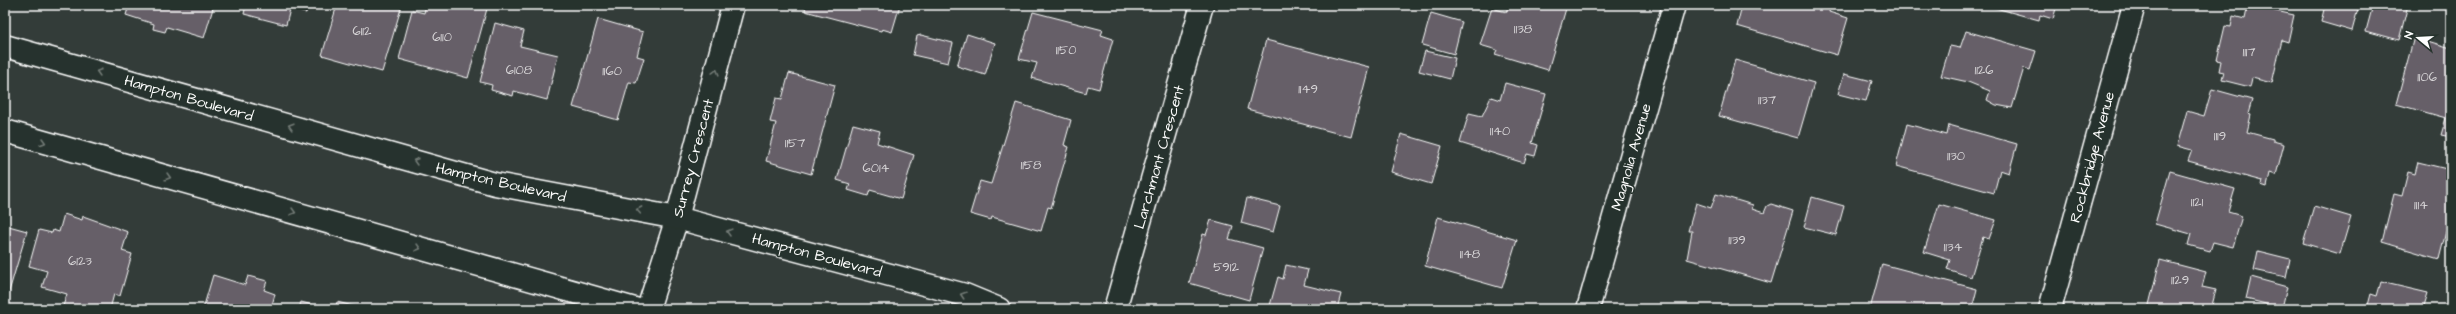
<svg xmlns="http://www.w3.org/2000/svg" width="2456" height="314" font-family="'Architects Daughter',sans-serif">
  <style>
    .building { fill: #665f68; stroke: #fff }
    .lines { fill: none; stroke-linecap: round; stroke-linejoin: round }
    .minor-casing { stroke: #fff; stroke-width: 25 }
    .primary-casing { stroke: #fff; stroke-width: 25 }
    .minor { stroke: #26332d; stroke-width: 22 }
    .primary { stroke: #26332d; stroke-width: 22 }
    .oneway { stroke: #727a76 }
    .labels { text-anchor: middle; stroke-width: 3; stroke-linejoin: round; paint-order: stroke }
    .number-label { font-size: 13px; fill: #d9d7d9 }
    .street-label { font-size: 15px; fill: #fff; stroke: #26332d }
  </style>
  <rect width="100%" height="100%" fill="#333c39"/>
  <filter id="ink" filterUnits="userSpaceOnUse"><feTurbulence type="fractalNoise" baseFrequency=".025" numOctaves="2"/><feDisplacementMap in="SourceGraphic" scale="8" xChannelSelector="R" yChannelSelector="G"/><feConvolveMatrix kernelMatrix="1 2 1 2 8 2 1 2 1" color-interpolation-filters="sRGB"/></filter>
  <g filter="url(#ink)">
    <!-- building -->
    <path class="building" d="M129 5H214L204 38 167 27 165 32 153 29 154 24 126 15Z
      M246 5H308L306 13 290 9 286 25 244 14Z
      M337 5H402L382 72 322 55Z
      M426 5H488L468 78 399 59 412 10 424 13Z
      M806 5H900L892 32 882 29 881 31 805 11Z
      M1509 5 1535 7V5H1567L1548 70 1495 54 1497 50 1480 45 1492 8 1506 12Z
      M1742 5H1831L1829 12 1848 18 1837 55 1737 26Z
      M1985 5H2057L2053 19 2040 15 2039 20Z
      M2248 5 2294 15 2288 42 2282 40 2272 83 2252 78 2250 87 2222 80 2224 72 2219 71 2221 61 2217 60 2225 26 2231 27 2233 16 2245 19Z
      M2325 5H2359L2352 31 2321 22Z
      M2373 5H2408L2399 40 2366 31Z
      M1033 12 1103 30 1101 35 1113 39 1099 89 1088 86 1086 93 1032 78 1037 63 1019 59Z
      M1431 13 1462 22 1454 54 1422 45Z
      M598 19 643 32 637 56 644 58 636 83 629 82 618 120 573 107Z
      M495 23 524 31 520 46 558 55 547 100 514 91 513 96 491 90 492 85 480 82Z
      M1966 31 2036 51 2030 70 2024 68 2012 108 1996 105 1987 100 1990 91 1968 82 1941 76 1950 46 1960 48Z
      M967 34 995 43 985 75 957 66Z
      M921 35 953 43 948 63 913 55 917 36Z
      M2414 37 2451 48V137L2441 135 2446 118 2396 104Z
      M1266 40 1369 67 1351 137 1247 109Z
      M1425 51 1455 58 1450 79 1419 71Z
      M1735 60 1814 83 1798 138 1719 116Z
      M789 73 835 85 811 174 766 161 776 123 770 122 776 98 782 99Z
      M1844 74 1872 81 1866 101 1838 94Z
      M1505 83 1546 94 1532 143 1538 145 1535 156 1527 154 1524 163 1460 143 1469 113 1482 116 1491 97 1500 100Z
      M2212 89 2252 100 2248 114 2251 115 2247 132 2273 139V141L2284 144 2276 175 2270 173 2267 187 2261 185 2262 181 2188 161 2192 150 2177 146 2187 111 2204 116Z
      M1016 103 1071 120 1064 145 1069 147 1051 208 1048 207 1041 231 992 217 991 220 970 214 980 181 991 184Z
      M853 124 880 131 877 143 914 155 901 199 870 190 868 196 848 190 850 184 837 180Z
      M1907 124 1947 135 1949 125 2017 144 2009 173 2000 170 1994 193 1896 166Z
      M1401 134 1442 146 1431 184 1391 172Z
      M2418 162 2451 170V212L2439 259 2382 242 2394 194 2402 196 2408 172 2415 174Z
      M2170 171 2235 189 2228 212 2242 216 2233 247 2213 242 2210 251 2188 245 2191 234 2155 224Z
      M1716 194 1753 205 1752 209 1764 213 1767 206 1771 204 1793 211 1771 283 1687 259 1692 231H1688L1696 203 1711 208Z
      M1812 197 1844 206 1836 235 1804 227Z
      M1247 198 1280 206 1273 232 1241 223Z
      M1939 204 1996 220 1989 239 1983 237 1971 277 1947 269 1950 260 1924 252Z
      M2314 206 2351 217 2340 254 2303 243Z
      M64 214 82 220 83 216 128 232 122 251 132 254 120 296 114 294 110 309H62L67 294 42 287 47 271 29 266 39 230 52 233 53 230 59 232Z
      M1438 217 1517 240 1502 288 1425 266Z
      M1211 220 1233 226 1229 239 1263 248 1249 300 1189 283 1203 234 1206 235Z
      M5 225 27 231 5 305Z
      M2258 251 2290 259 2286 277 2254 270Z
      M2160 260 2206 272 2202 287 2216 290 2211 309H2148Z
      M1882 264 1977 289 1972 309H1870Z
      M1286 265 1308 270 1304 285 1341 294 1337 309H1269L1278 277 1283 279Z
      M213 275 245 285 248 276 267 281 264 290 275 294 271 309H203Z
      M2251 277 2287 287 2282 308 2246 299Z
      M2381 282 2428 293 2423 309H2367L2371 294 2377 296Z
      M301 302 328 309H299Z
      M337 302 357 307 356 309H335Z"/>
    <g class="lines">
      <!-- minor casing -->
      <g class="minor-casing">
        <path id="minor" d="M648 309 677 218 733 5
          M1115 309 1202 5
          M1588 309 1674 5
          M2050 309 2134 5"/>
      </g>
      <!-- primary casing -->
      <g class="primary-casing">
        <path id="primary" d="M5 46 495 184 677 218 965 295 999 309
          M5 131 635 309"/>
      </g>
      <!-- minor -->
      <use href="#minor" class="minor"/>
      <!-- primary -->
      <use href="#primary" class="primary"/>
    </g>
    <!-- one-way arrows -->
    <defs><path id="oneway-chevron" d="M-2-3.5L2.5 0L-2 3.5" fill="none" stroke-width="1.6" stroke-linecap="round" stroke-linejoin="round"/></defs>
    <g class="oneway">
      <use href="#oneway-chevron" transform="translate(99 72) rotate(-164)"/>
      <use href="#oneway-chevron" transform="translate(716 72) rotate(-75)"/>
      <use href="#oneway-chevron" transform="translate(291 126) rotate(-164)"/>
      <use href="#oneway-chevron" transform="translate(43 142) rotate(16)"/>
      <use href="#oneway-chevron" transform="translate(416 161) rotate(-164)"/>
      <use href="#oneway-chevron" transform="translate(168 177) rotate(16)"/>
      <use href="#oneway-chevron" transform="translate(639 210) rotate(-169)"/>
      <use href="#oneway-chevron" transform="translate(293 212) rotate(16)"/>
      <use href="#oneway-chevron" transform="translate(729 232) rotate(-165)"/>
      <use href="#oneway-chevron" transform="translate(418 248) rotate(16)"/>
      <use href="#oneway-chevron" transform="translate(963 295) rotate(-162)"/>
    </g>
  </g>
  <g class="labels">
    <!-- number labels -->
    <g class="number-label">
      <text x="1523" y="33">1138</text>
      <text x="362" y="35">6112</text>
      <text x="442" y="41">6110</text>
      <text x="1066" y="54">1150</text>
      <text x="2249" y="56">1117</text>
      <text x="519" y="74">6108</text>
      <text x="1984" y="74">1126</text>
      <text x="612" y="75">1160</text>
      <text x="2427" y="81">1106</text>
      <text x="1308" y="93">1149</text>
      <text x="1767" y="104">1137</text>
      <text x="1500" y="135">1140</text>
      <text x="2220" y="140">1119</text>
      <text x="795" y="147">1157</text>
      <text x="1956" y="160">1130</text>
      <text x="1031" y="169">1158</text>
      <text x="876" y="172">6014</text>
      <text x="2197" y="206">1121</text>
      <text x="2421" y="209">1114</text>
      <text x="1737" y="244">1139</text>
      <text x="1953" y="251">1134</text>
      <text x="1470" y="258">1148</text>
      <text x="80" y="265">6123</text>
      <text x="1226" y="271">5912</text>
      <text x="2180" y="284">1129</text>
    </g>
    <!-- street labels -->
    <g class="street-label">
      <text transform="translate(189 98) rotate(16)" y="5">Hampton Boulevard</text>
      <text transform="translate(1159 157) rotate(-74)" y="5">Larchmont Crescent</text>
      <text transform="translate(1631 157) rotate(-74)" y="5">Magnolia Avenue</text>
      <text transform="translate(2092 157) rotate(-75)" y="5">Rockbridge Avenue</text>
      <text transform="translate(693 158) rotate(-75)" y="5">Surrey Crescent</text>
      <text transform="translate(501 182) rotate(13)" y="5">Hampton Boulevard</text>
      <text transform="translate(817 255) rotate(15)" y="5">Hampton Boulevard</text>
    </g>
  </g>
  <!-- margin -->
  <rect width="2456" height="314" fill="none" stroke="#26332d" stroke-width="20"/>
  <rect x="10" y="10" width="2436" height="294" fill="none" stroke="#fff" stroke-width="1.5" filter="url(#ink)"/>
  <!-- north arrow -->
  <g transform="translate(2418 38) rotate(288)" stroke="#26332d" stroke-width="3" paint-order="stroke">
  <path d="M0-3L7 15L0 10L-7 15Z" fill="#ffffff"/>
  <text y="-6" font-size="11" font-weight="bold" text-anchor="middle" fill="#ffffff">N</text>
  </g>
</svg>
